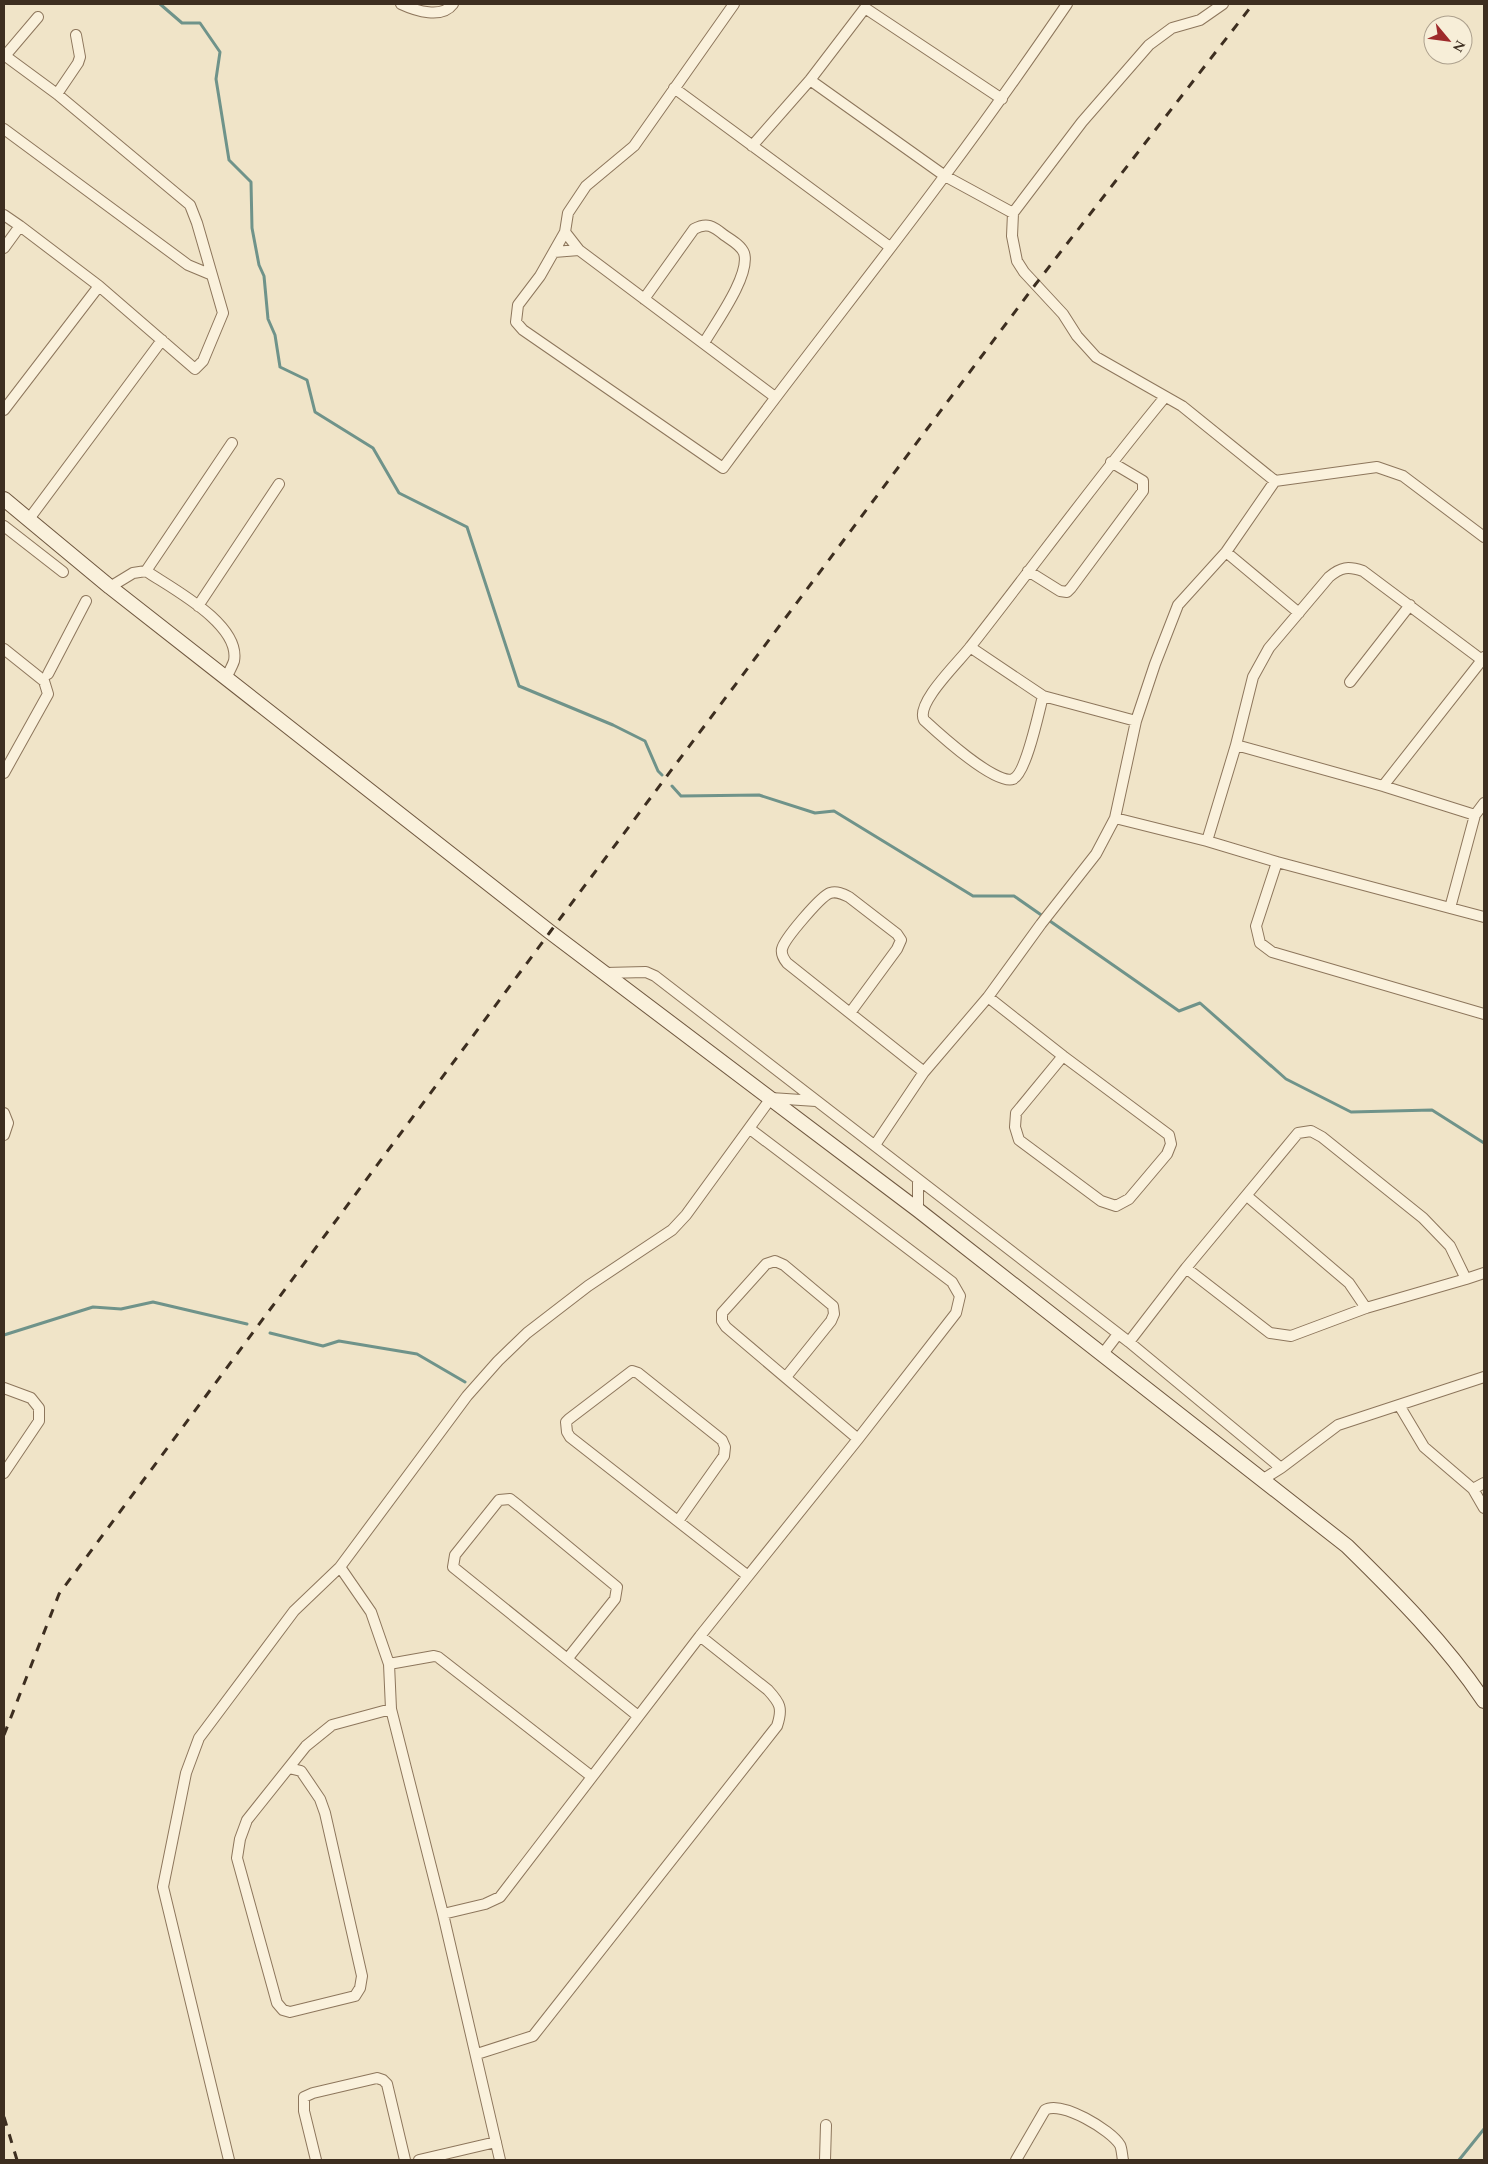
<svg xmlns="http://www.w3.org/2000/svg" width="1488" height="2164" font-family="Spectral,serif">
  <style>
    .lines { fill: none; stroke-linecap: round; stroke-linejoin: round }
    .stream { stroke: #6f938a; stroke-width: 3 }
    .street-casing { stroke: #8d765c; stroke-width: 12 }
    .secondary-casing { stroke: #6f573f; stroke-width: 16 }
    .street { stroke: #faf1dc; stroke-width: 10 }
    .secondary { stroke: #faf1dc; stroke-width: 14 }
    .rail { stroke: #3d2e20; stroke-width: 3; stroke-dasharray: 9 9; stroke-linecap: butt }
  </style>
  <rect width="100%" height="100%" fill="#f0e4c8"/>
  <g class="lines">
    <!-- stream -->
    <path class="stream" d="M160 4 182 23H200L220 52 216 79 229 160 251 182 252 228 259 265 264 276 268 319 275 335 280 367 307 380 315 412 373 448 399 493 467 527 519 686 613 725 645 741 658 771 662 775
      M672 786 681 796 759 795 815 813 834 811 973 896H1014L1179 1011 1200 1003 1286 1079 1351 1112 1432 1110 1484 1143
      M270 1333 323 1346 339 1341 417 1354 465 1382
      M4 1335 93 1307 121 1309 153 1302 247 1324
      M1459 2160 1484 2129"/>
    <!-- street casing -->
    <g class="street-casing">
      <path id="street" d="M401 4C416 11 442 19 453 4
        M734 4 634 146 586 186 568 213 565 232 540 276 518 305 516 322 523 330 723 468C796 368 873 273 946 174 988 118 1028 61 1067 4
        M4 55 57 94 190 205 197 223 223 313 203 361 195 369 99 286 20 226
        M4 57 38 17
        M810 80 945 176 1013 213 1012 236 1017 261 1024 272 1063 314 1077 336 1096 357 1182 406 1275 481 1226 552 1178 605 1155 664 1136 721 1115 818 1096 854 1041 924 988 997 924 1072 875 1145
        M674 88 890 247
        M57 94 78 63 80 57 76 35
        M4 129 188 265 212 275
        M752 146 810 80 865 8 1002 99
        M1013 213 1082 122 1149 45 1172 28 1200 20 1223 4
        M4 215 20 226 4 248
        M565 232 579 250 775 397
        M554 252 579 250
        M644 299 694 229C707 222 713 226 724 235 731 240 741 245 744 253 751 275 715 324 704 343
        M4 410 99 286
        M1275 481 1377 467 1403 476 1484 537
        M29 519 162 340
        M4 526 63 572
        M1226 552 1299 613
        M146 571 232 443
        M1028 571 1060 591 1067 592 1071 588 1143 491V481L1111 462
        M110 587 133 573 146 571C171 588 241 624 234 661 232 667 228 673 226 679
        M198 606 279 484
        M970 647 1043 696
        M4 649 44 681 48 694 4 773
        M48 674 86 601
        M1350 682 1410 605
        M1136 721 1043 696C1039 711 1026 774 1013 779 996 786 937 732 924 720 915 703 960 661 971 646 1036 563 1098 478 1165 397
        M1236 745 1253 677 1269 648 1329 577C1341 567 1348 566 1363 571L1482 660 1484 657
        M1383 786 1482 660
        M1484 803 1475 815 1450 908 1484 917
        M1115 818 1207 841 1277 862
        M1207 841 1236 745 1383 786 1475 815
        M1450 908 1277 862 1256 926 1260 943 1272 952 1484 1014
        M605 973 646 972 655 976 1129 1342 1281 1468 1262 1480
        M988 997 1063 1056 1169 1135 1171 1144 1167 1154 1129 1199 1116 1206 1101 1201 1019 1140 1015 1127 1016 1113 1063 1056
        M850 1013 897 949 901 940 897 934 849 897C843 894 837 891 830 893 821 896 784 939 782 949 781 954 783 958 787 963L924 1072
        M4 1113 8 1123 4 1135
        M1247 1196 1349 1283 1366 1308
        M918 1210V1180
        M1466 1279 1484 1273
        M1129 1342 1186 1268 1298 1133 1311 1131 1322 1137 1423 1218 1450 1246 1466 1279 1366 1308 1291 1336 1270 1333 1186 1268
        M1102 1355 1118 1334
        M786 1377 831 1321 834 1314 833 1306 784 1265 775 1261 766 1264 722 1313V1321L726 1327 858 1439
        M4 1388 31 1398 39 1408V1421L4 1473
        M1399 1405 1424 1447 1473 1489 1484 1508
        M1281 1468 1338 1425 1484 1377
        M1473 1489 1484 1483
        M678 1521 724 1456 725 1447 722 1440 638 1373 632 1371 569 1419 566 1422 567 1432 570 1437 748 1576
        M340 1567 371 1612 389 1664 391 1709 443 1914 500 2160
        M568 1658 615 1599 617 1587 519 1506 510 1499 499 1500 455 1555 453 1567 638 1716
        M389 1664 434 1656 438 1657 591 1776
        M289 1768 301 1771 320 1799 325 1813 362 1976 360 1988 355 1996 290 2012 283 2010 277 2003 237 1858 240 1839 247 1820 306 1746 332 1725 391 1709
        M443 1914 485 1904 500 1897 700 1636 858 1439 956 1313 960 1296 952 1282 750 1129
        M477 2054 533 2036 777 1726C783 1708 780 1703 768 1690L700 1636
        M229 2160 163 1887 186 1773 199 1738 294 1611 340 1567 467 1396 498 1361 527 1333 588 1286 672 1230 686 1215 771 1098 816 1101
        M316 2160 304 2111V2097L313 2093 377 2078 383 2080 387 2084 405 2160
        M419 2160 496 2142
        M825 2160 826 2125
        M1016 2160 1045 2110C1061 2100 1111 2130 1120 2145 1122 2149 1122 2156 1123 2160"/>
    </g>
    <!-- secondary casing -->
    <g class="secondary-casing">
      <path id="secondary" d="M4 499 110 587 550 932 918 1210 1347 1546C1397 1595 1445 1643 1484 1701"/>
    </g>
    <!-- street -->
    <use href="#street" class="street"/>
    <!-- secondary -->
    <use href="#secondary" class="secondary"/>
    <!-- rail -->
    <path class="rail" d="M4 1735 59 1594 550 932 1035 285 1253 4
      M4 2117 17 2160"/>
  </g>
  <!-- border -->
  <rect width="1488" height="2164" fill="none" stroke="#3d2e20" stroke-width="10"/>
  <!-- north arrow -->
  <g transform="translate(1448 40) rotate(119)"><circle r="24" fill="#f7eed8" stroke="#ada18e"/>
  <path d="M0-4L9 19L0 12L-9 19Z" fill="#9e2a2b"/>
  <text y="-8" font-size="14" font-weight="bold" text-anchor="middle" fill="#3d2e20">N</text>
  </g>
</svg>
